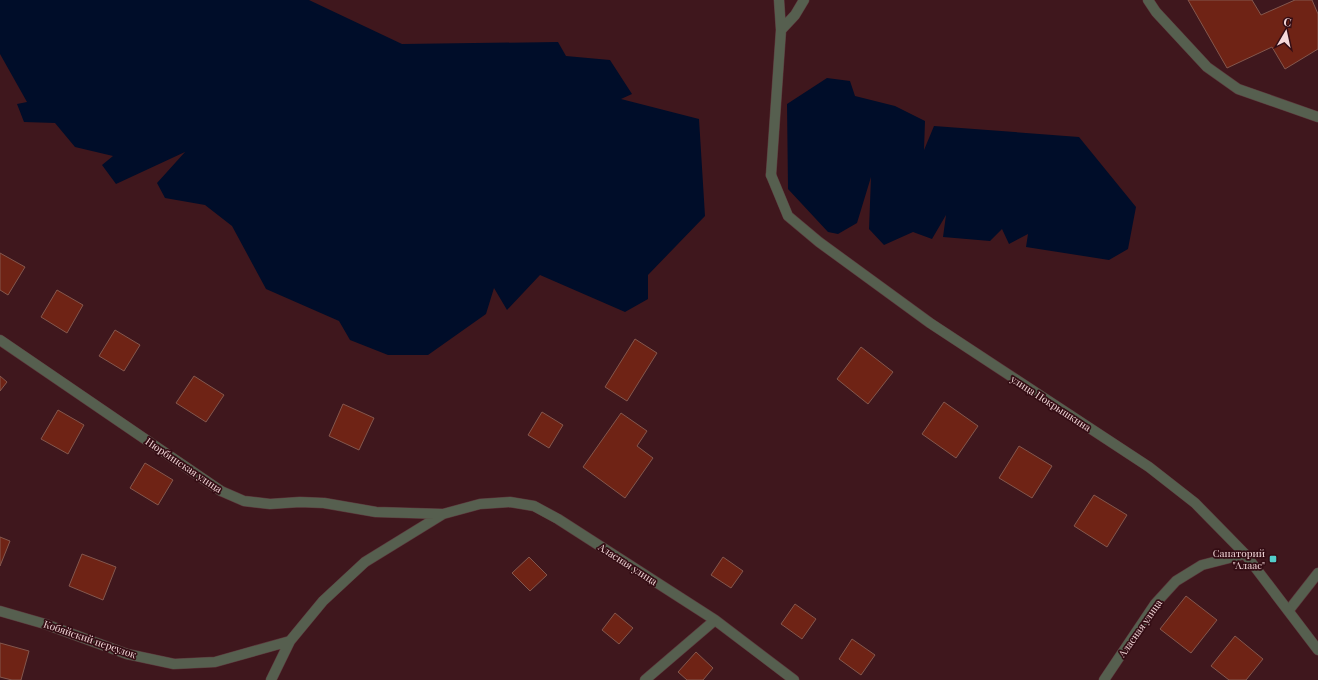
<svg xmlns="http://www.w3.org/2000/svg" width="1318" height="680" font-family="'Playfair Display',serif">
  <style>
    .water { fill: #000d29 }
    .building { fill: #6f2315; stroke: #84574d }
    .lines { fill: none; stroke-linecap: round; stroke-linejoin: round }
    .minor-casing { stroke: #5c363b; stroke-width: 11 }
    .tertiary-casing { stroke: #5c363b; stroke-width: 11 }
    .minor { stroke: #565f4f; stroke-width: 10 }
    .tertiary { stroke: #565f4f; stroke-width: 10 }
    .poi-dot { fill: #53cdca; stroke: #340d14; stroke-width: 1.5 }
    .labels { text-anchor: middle; stroke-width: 3.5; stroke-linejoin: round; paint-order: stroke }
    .street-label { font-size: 10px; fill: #f5d9db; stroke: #340d14 }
    .poi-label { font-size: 10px; fill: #f5d9db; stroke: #340d14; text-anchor: end }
  </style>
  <rect width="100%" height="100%" fill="#3f171d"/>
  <!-- water -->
  <path class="water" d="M0 0H309L402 44 558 42 566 56 610 60 632 94 621 99 699 119 705 216 648 275V299L625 312 540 275 507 310 494 288 486 314 428 355H388L350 340 339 321 266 289 232 226 205 205 165 198 157 183 185 152 116 184 102 165 113 156 75 147 55 123 24 122 17 104 27 102 0 54Z
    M827 78 850 81 855 96 895 106 925 121 924 150 934 126 1079 137 1136 207 1128 249 1109 260 1026 247 1028 234 1009 244 1002 229 990 241 943 237 946 215 932 239 913 232 884 245 869 229 871 177 857 223 838 234 828 232 788 189 787 104Z"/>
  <!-- building -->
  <path class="building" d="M1188 0H1252L1261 15 1295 0H1312L1318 14V49L1285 69 1272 47 1227 68Z
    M0 253 25 267 8 295 0 290Z
    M57 290 83 305 67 333 41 317Z
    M115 330 140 345 124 371 99 356Z
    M635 339 657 353 627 401 605 387Z
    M861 347 893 372 868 404 837 379Z
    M0 376 7 382 0 391Z
    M194 376 224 395 206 422 176 403Z
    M944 402 978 426 956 458 922 434Z
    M343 404 374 418 359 450 329 436Z
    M58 410 84 425 68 454 41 439Z
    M542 412 563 425 549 448 528 435Z
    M621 413 647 431 637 446 653 458 625 498 583 467Z
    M1019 446 1052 466 1032 498 999 478Z
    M145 463 173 480 158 505 130 488Z
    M1094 495 1127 515 1107 547 1074 526Z
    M0 537 10 541 0 566Z
    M82 554 116 567 103 600 69 586Z
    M529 557 547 575 530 591 512 573Z
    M723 557 743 571 731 588 711 575Z
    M1186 596 1217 620 1191 653 1160 629Z
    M795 604 816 619 802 639 781 624Z
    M615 613 633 628 619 644 602 630Z
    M1235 636 1263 659 1246 680H1229L1211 666Z
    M852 639 875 655 861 675 839 659Z
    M0 643 29 651 21 680H12L0 677Z
    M696 652 713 668 703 680H687L678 672Z"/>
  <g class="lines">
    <!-- minor casing -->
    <g class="minor-casing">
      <path id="minor" d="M779 0 781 30
        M1148 0 1156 12 1207 67 1238 89 1318 117
        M771 175 781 30 795 15 804 0
        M0 340 221 491 244 501 270 504 300 502 324 503 376 512 443 514
        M1289 610 1318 573
        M0 611 45 624 127 654 174 664 215 662 290 641 323 601 365 562 443 514 480 504 510 502 534 506 558 519 715 620 794 680
        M271 680 290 641
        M645 680 715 620
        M1104 680 1155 604 1176 581 1202 565 1245 554"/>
    </g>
    <!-- tertiary casing -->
    <g class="tertiary-casing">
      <path id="tertiary" d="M771 175 788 216 819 242 930 323 1149 467 1195 503 1245 554 1318 650"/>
    </g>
    <!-- minor -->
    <use href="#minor" class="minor"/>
    <!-- tertiary -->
    <use href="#tertiary" class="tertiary"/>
  </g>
  <!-- markers -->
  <rect class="poi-dot" x="1269" y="555" width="8" height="8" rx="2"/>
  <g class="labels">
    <!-- street labels -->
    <g class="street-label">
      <text transform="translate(1051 403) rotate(33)" y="4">улица Покрышкина</text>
      <text transform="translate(184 465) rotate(34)" y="4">Нюрбинская улица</text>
      <text transform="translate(628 564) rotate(33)" y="4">Аласная улица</text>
      <text transform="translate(1140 628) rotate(-55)" y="4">Аласная улица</text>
      <text transform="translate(90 639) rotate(19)" y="4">Кобяйский переулок</text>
    </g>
    <!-- poi labels -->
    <g class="poi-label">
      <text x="1265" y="557">Санаторий<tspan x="1265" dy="12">"Алаас"</tspan></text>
    </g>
  </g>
  <!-- north arrow -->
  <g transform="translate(1286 32) rotate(9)" stroke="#340d14" stroke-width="3" paint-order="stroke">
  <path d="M0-3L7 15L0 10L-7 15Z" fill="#f5d9db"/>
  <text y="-6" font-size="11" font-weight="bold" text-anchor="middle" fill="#f5d9db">С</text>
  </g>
</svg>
